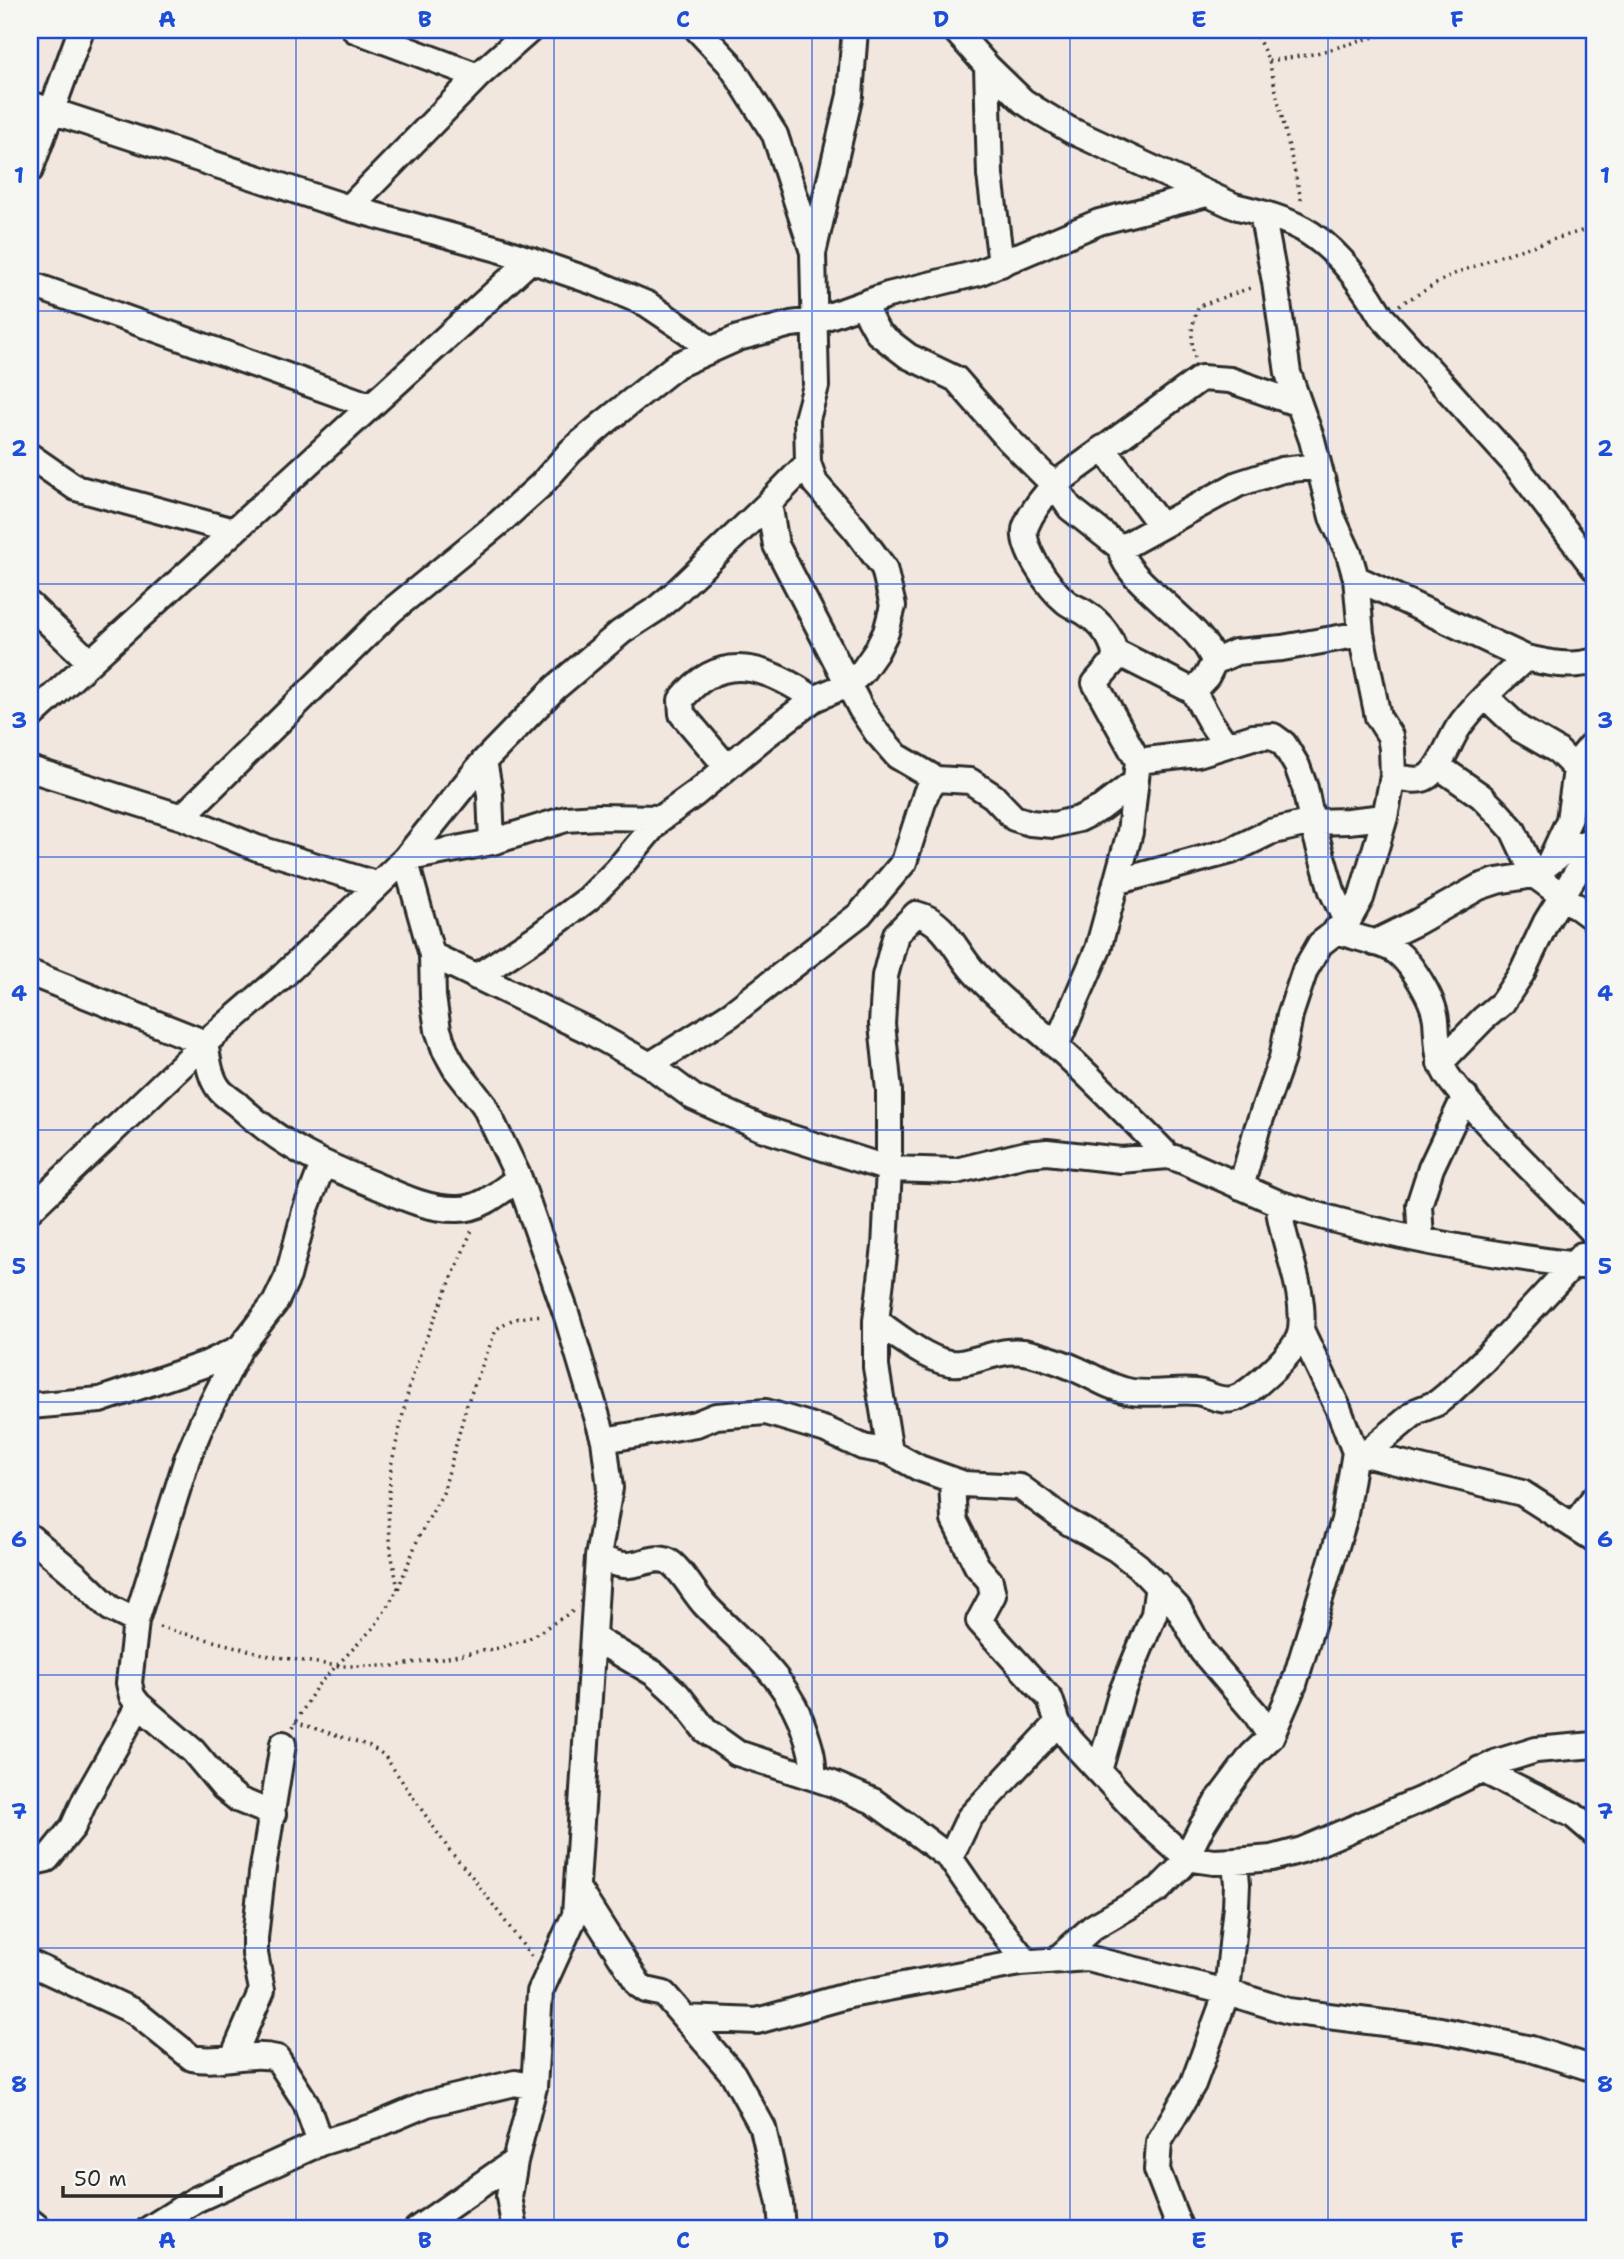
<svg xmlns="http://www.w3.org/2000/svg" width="1624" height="2259" font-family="'Shantell Sans',sans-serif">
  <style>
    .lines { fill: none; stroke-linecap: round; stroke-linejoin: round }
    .minor-casing { stroke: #2b2b2b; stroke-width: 30 }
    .path { stroke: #2b2b2b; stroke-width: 3.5; stroke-dasharray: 2 5; stroke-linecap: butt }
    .minor { stroke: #f6f6f2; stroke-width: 24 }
    .grid { fill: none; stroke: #1d4ed8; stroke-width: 2; stroke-opacity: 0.55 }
    .neatline { fill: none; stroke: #1d4ed8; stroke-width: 2.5 }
    .grid-label { font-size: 23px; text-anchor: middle; font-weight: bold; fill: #1d4ed8 }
  </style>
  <rect width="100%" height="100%" fill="#f1e7df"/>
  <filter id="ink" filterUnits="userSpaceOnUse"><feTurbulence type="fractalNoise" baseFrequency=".0143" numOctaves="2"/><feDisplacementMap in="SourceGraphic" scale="14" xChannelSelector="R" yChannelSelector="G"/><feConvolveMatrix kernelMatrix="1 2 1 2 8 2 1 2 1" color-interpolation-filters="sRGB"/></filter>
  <g filter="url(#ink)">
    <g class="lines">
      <!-- minor casing -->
      <g class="minor-casing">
        <path id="minor" d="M355 30 478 76
          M698 30 730 64 775 135 813 252
          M955 30 987 66 1023 101 1035 109 1070 130 1234 206C1259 212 1289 219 1311 234 1341 254 1363 285 1381 316L1514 463 1594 568
          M987 66 990 175 1001 264
          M30 104 349 208 498 249 594 282 647 304 687 331 710 350
          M30 170 81 30
          M349 208 478 76 530 30
          M1262 213 1275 282 1288 373 1299 404
          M30 284 371 406
          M862 304 878 333 908 356 956 379 1008 439 1054 485 1070 508 1121 548C1121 580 1204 624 1214 662
          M1103 448 1161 526
          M30 456 76 488 234 531
          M808 463 769 503 776 545 861 709 877 733 897 756 936 779 970 781 993 796 1014 818 1030 823 1054 825 1079 819 1101 808 1135 782
          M1121 548 1238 484 1282 470 1318 466
          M1356 578 1526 658C1548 663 1572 668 1594 661
          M30 605 90 662
          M1116 652 1193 691 1211 723 1226 745
          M1486 697 1520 729 1558 751 1576 769
          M30 717 531 260
          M1138 761 1095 683 1115 660C1116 640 1100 622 1084 612 1078 608 1070 606 1065 601 1050 589 1018 545 1026 526 1032 510 1043 498 1054 485L1201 378 1230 380 1299 404 1312 440 1332 517 1349 554 1356 578 1361 634 1282 648 1236 652 1214 662 1207 676 1193 691
          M1438 766 1481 796 1497 812 1513 830 1534 875 1594 919
          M727 767 682 714 681 700C721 649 768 667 814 699
          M30 769 182 817 257 848 376 884
          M1393 776C1402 778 1416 782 1425 778 1439 772 1449 742 1458 728 1474 704 1504 678 1526 658
          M182 817 391 611 500 522 541 485 571 451 604 423 677 365 738 338 791 324 815 321 888 295 978 273 1099 222 1207 194
          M492 842 566 819 598 817 662 818
          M405 859 432 955 433 997 438 1030 445 1050 455 1068 484 1105 519 1178 566 1313 604 1440 610 1488 598 1557 575 1915 540 1992 534 2087 515 2161 509 2197 515 2229
          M405 859 492 842 490 794 484 761 555 688 621 632 655 610 672 596 769 503
          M1550 861 1569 820 1577 763 1594 742
          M1116 882 1231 851 1270 832 1312 822 1348 821 1385 817
          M1336 930C1354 938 1376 941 1392 949 1410 959 1434 1000 1436 1020 1438 1044 1436 1062 1451 1081 1494 1136 1547 1183 1594 1233
          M1374 943 1417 922 1479 887 1497 881 1534 875 1569 848 1594 840
          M432 955 589 1031 650 1065 693 1097 761 1128 889 1169 956 1171 1026 1154 1047 1152 1121 1160 1168 1156 1181 1160 1278 1203C1282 1243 1306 1289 1301 1329 1300 1343 1285 1358 1275 1368 1265 1377 1245 1397 1232 1399 1220 1402 1207 1393 1196 1392 1175 1390 1153 1395 1132 1392 1112 1389 1096 1378 1078 1370 1063 1363 1048 1358 1033 1354 1007 1346 986 1359 960 1363 934 1367 897 1335 876 1321
          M30 973 205 1043C208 1058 209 1076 219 1089 224 1096 233 1100 239 1106 285 1148 320 1163 377 1186 402 1197 430 1210 458 1209 482 1209 501 1191 519 1178
          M476 977 537 937 588 899 617 870 659 820 695 794 765 736 814 699 849 684 862 672 876 652 886 632 893 606 884 568 856 530 815 483 808 463 807 419 816 386 813 253 850 95 855 30
          M1056 1046 1098 949 1130 832 1138 761 1198 754 1253 737 1273 736 1284 744 1297 766 1305 788 1312 822 1332 891 1347 923
          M1440 1063 1483 1019 1502 1003 1522 973 1546 922 1580 867 1594 851
          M650 1065 731 1014 860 914 904 862 926 793 936 779
          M1241 1187 1257 1129 1282 1058 1290 1015 1305 970 1320 944 1347 923 1361 898 1385 817 1393 776 1392 749 1390 736 1378 717 1361 634
          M1278 1203C1380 1236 1488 1255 1594 1267
          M30 1210 205 1043 283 976 405 859 484 761
          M1421 1239 1419 1205 1431 1168 1465 1096
          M240 1348 202 1423 187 1459 136 1621 129 1683 132 1696 139 1705 193 1751 224 1788 239 1800 273 1814
          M30 1406 100 1400 206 1364 240 1348 275 1303 288 1276 305 1211 323 1164
          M604 1440 696 1424 716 1416 766 1412 826 1430 863 1447 890 1452 919 1468 964 1484 1020 1487 1068 1522 1116 1549 1138 1566 1178 1608 1202 1651 1255 1713 1271 1737
          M890 1452 876 1367V1321L885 1247 889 1169V1091L882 1024 885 976 896 934 916 914C946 921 955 951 974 972 996 997 1029 1021 1054 1044 1094 1080 1131 1118 1168 1156
          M1356 1452 1522 1493 1594 1539
          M1364 1455 1417 1411 1437 1403 1448 1394 1483 1361 1582 1255
          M952 1480 954 1520 977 1566 990 1581 993 1595 979 1621 1050 1699 1058 1723 1072 1742 1148 1824 1186 1858 1214 1862 1235 1861 1272 1858 1302 1850 1422 1799 1497 1762 1536 1750 1594 1745
          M1574 1525 1594 1498
          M30 1537 78 1577 110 1608 136 1621
          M598 1557C608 1561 618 1566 629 1565 643 1564 659 1554 671 1563 683 1572 694 1593 705 1605 746 1648 788 1676 806 1735 811 1750 814 1761 813 1777
          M594 1638 655 1674 678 1695 705 1730 737 1753 833 1784 873 1801 913 1830 950 1858 983 1906 1026 1962
          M1480 1769 1573 1815 1594 1833
          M1099 1771 1121 1694 1154 1614 1158 1585
          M30 1855 38 1861 47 1859 73 1827 85 1800 139 1705
          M950 1858 969 1818 1058 1723
          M577 1888 639 1985 646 1990 664 1994 733 2074 763 2128 780 2204 782 2229
          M1056 1960 1093 1927 1159 1889 1182 1866 1202 1826 1217 1802 1252 1755 1271 1737 1294 1684 1344 1520 1355 1452 1338 1408 1301 1330
          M30 1963 135 2012 192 2058C220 2064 248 2051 277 2058L306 2103 320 2143
          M685 2018 757 2021 850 1995 1020 1963 1087 1958 1227 1992 1288 2011 1440 2030 1531 2049 1594 2069
          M233 2057 262 1990 255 1954V1938L262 1874 283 1744
          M30 2221 40 2229
          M149 2229 195 2200 320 2143 375 2126 427 2104 515 2083 534 2087
          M417 2229 515 2161
          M1180 2229 1157 2170 1159 2142 1193 2084 1227 1992 1236 1906 1237 1884 1235 1861"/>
      </g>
      <!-- path -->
      <path class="path" d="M1254 30 1269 61 1302 203
        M1269 61 1313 54 1400 30
        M1399 305 1452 275 1500 256 1594 227
        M1195 358C1190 338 1191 325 1199 306L1253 287
        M398 1589 391 1552 388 1510 391 1466 409 1388 422 1348 472 1230
        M159 1627 271 1656 338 1666H396L499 1648 528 1639 573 1611
        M295 1722 370 1746 384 1755 450 1851 474 1879 531 1956
        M293 1727 317 1686 375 1626 398 1589 419 1536 443 1493 467 1404 496 1330C510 1317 525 1317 543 1315"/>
      <!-- minor -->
      <use href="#minor" class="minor"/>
    </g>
  </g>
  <!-- grid -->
  <path class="grid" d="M296 30V2229M554 30V2229M812 30V2229M1070 30V2229M1328 30V2229M30 311H1594M30 584H1594M30 857H1594M30 1130H1594M30 1402H1594M30 1675H1594M30 1948H1594"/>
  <!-- margin -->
  <rect width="1624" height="2259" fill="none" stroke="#f6f6f2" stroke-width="77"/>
  <!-- scale -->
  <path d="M63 2186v10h158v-10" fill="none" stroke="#2b2b2b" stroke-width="3.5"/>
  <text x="74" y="2186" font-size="21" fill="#2b2b2b" stroke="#f6f6f2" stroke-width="5" paint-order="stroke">50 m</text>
  <rect x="38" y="38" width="1548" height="2182" class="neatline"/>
  <g class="grid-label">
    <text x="167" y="27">A</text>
    <text x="425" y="27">B</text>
    <text x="683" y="27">C</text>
    <text x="941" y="27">D</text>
    <text x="1199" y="27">E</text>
    <text x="1457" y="27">F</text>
    <text x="19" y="183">1</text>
    <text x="1605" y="183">1</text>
    <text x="19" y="456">2</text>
    <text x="1605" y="456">2</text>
    <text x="19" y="728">3</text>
    <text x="1605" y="728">3</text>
    <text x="19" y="1001">4</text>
    <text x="1605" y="1001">4</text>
    <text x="19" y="1274">5</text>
    <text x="1605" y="1274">5</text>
    <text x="19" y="1547">6</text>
    <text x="1605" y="1547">6</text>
    <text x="19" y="1819">7</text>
    <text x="1605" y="1819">7</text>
    <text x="19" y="2092">8</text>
    <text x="1605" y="2092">8</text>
    <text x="167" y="2248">A</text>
    <text x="425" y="2248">B</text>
    <text x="683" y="2248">C</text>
    <text x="941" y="2248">D</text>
    <text x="1199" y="2248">E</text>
    <text x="1457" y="2248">F</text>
  </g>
</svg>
